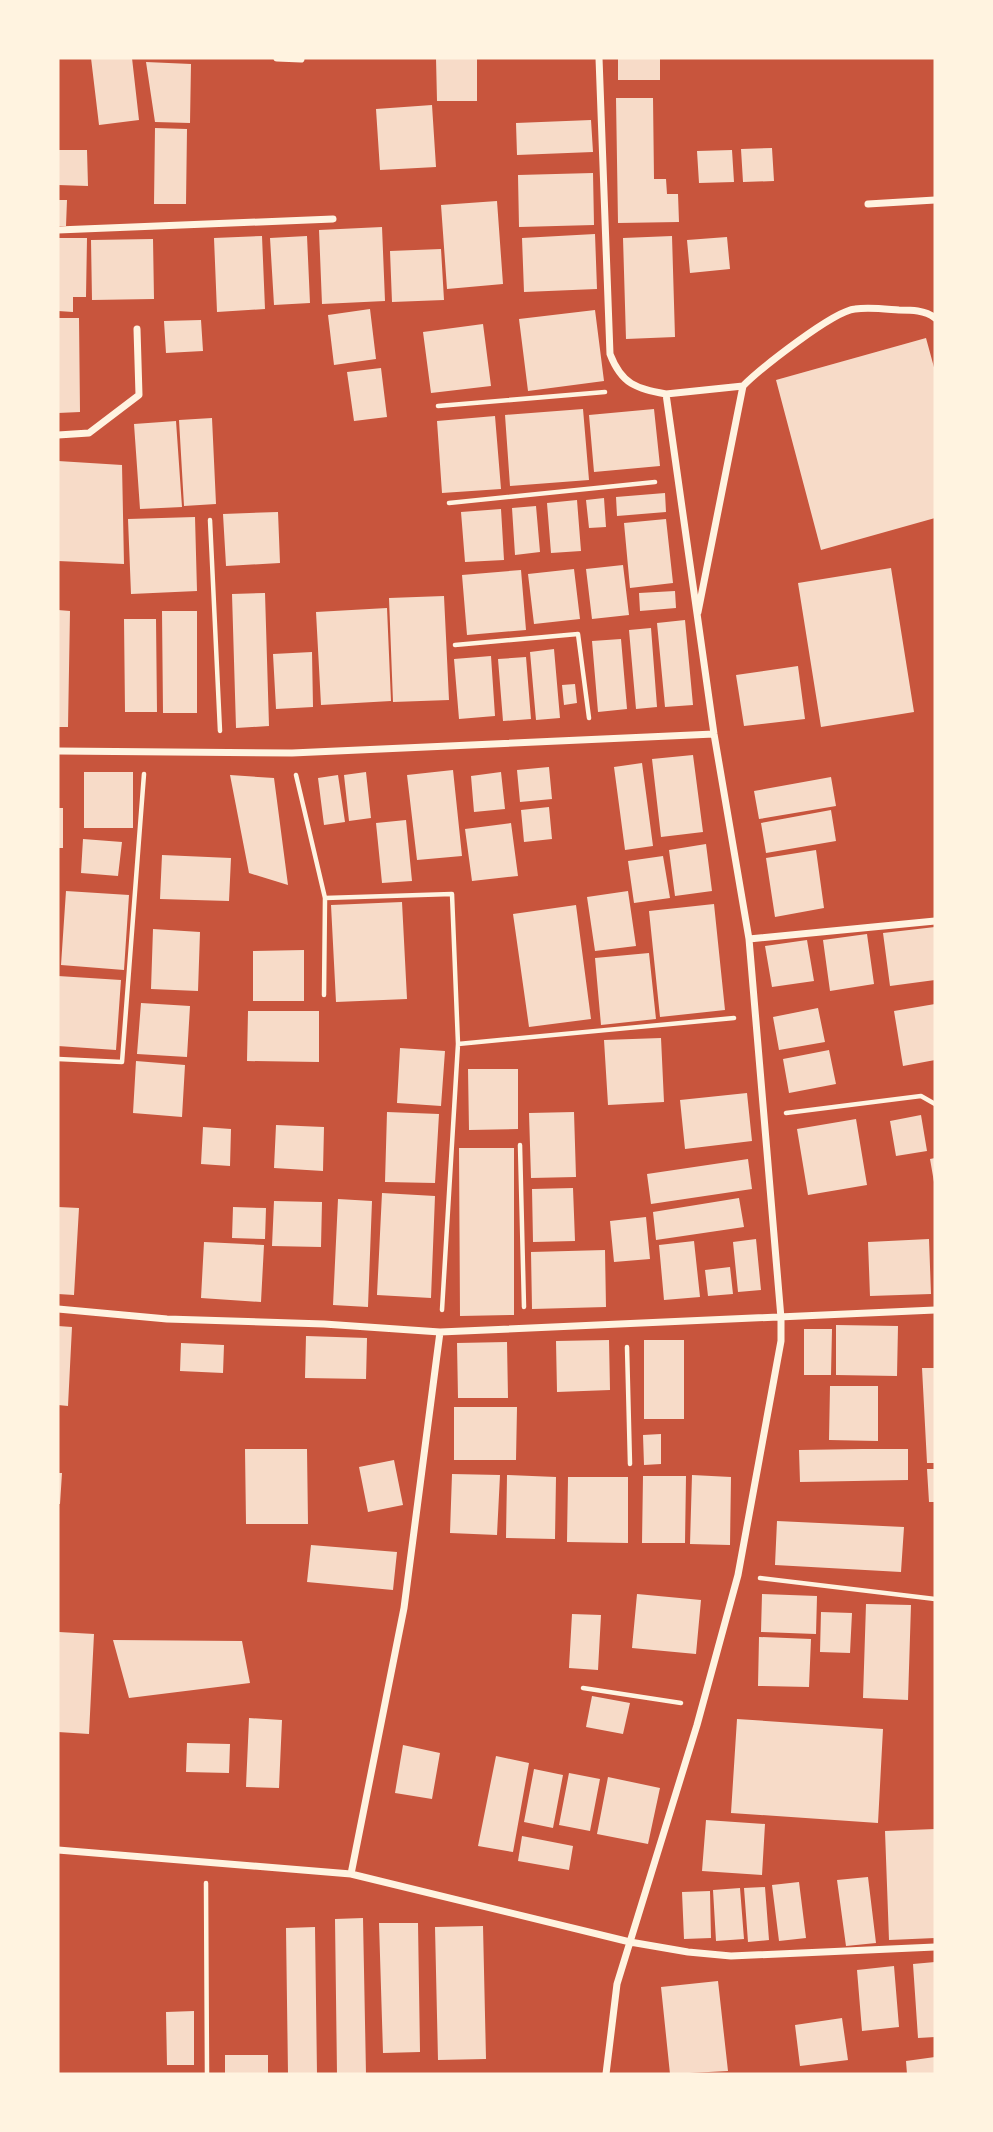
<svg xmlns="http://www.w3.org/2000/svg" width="993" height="2132" font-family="'PT Sans',sans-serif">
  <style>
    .building { fill: #f7dbc8 }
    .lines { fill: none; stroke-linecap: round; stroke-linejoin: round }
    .path { stroke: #fff3e0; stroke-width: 4.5 }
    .minor { stroke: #fff3e0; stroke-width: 7 }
  </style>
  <rect width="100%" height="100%" fill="#c8553d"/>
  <!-- building -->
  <path class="building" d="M91 58H132L139 120 99 125Z
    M436 58H477V101H437Z
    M618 58H660V80H618Z
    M146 62 191 64 190 123 155 122Z
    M616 98H653L654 179H666L667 194H678L679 222 618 223Z
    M432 105 436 167 380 170 376 109Z
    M591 120 593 152 517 155 516 123Z
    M155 128 187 129 186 204H154Z
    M772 148 774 181 743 182 741 149Z
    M58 150H87L88 186 58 185Z
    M732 150 734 182 699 183 697 151Z
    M593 173 594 225 519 227 518 175Z
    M58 200H67L66 226H58Z
    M497 201 503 284 447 289 441 205Z
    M382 227 385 301 322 304 319 230Z
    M595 234 597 289 524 292 522 238Z
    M262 236 265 309 217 312 214 238Z
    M307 236 310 303 274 305 270 238Z
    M672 236 675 337 626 339 623 238Z
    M727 237 730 269 690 273 687 240Z
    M58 238H87L86 297H73V312L58 311Z
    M153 239 154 299 92 300 91 240Z
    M441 249 444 300 392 302 390 251Z
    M370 309 376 359 334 365 328 315Z
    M595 310 604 381 528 391 519 319Z
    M58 318H79L80 412 58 413Z
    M201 320 203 351 166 353 164 321Z
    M483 324 491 386 431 393 423 332Z
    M926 338 935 371V518L821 550 776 380Z
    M381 368 387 417 354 421 347 372Z
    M583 409 589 480 510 486 505 415Z
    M654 409 660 466 594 472 589 415Z
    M495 416 501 489 442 493 437 421Z
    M212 418 216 504 184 506 179 420Z
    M176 421 182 507 140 509 134 424Z
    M58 461 122 465 124 564 58 561Z
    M665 493 666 512 617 516 616 497Z
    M604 498 606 527 589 528 586 500Z
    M577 500 581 551 551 553 547 503Z
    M536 506 540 552 515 555 512 508Z
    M501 509 504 560 465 562 461 512Z
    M278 512 280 563 226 566 223 514Z
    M195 517 197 591 131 594 128 519Z
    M666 519 673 583 630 588 624 523Z
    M623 565 629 615 592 619 586 569Z
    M891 568 914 712 821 727 798 583Z
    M574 569 580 619 534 624 528 574Z
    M521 570 526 630 467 635 462 575Z
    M675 591 676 608 640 611 639 593Z
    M265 593 269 726 236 728 232 594Z
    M444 596 449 700 393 702 389 598Z
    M387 608 391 701 321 705 316 612Z
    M58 610 70 611 68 727H58Z
    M162 611H197V713H163Z
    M124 619H156L157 712H125Z
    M685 620 693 705 665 707 657 623Z
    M651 628 657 707 636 709 629 630Z
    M621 639 627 709 598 712 592 641Z
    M554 649 560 718 536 720 530 652Z
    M312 652 313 707 276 709 273 654Z
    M491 656 495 716 459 719 454 659Z
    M526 657 531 719 503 721 498 659Z
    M798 666 805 719 744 726 736 675Z
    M575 684 577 703 564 705 562 685Z
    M693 755 703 832 661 837 652 759Z
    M642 763 653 846 625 850 614 767Z
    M549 767 552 799 520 802 517 770Z
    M453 770 462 856 417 860 407 775Z
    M84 772H133V828H84Z
    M366 772 371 818 349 821 344 775Z
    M501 772 505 809 474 812 471 776Z
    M230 775 274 778 288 885 249 873Z
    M338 775 345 822 324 825 318 778Z
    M831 777 836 806 759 819 754 791Z
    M549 807 552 839 524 842 521 810Z
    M58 808H63V848H58Z
    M831 810 836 841 766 853 761 823Z
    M406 820 412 881 382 883 376 823Z
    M511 823 518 876 472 881 465 829Z
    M83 839 122 842 118 876 81 873Z
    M706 844 712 891 675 896 669 850Z
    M816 850 824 908 775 917 766 858Z
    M162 855 231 858 229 901 160 899Z
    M663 856 670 898 634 903 628 861Z
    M66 891 129 895 124 970 61 965Z
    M628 891 636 946 595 951 587 897Z
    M402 902 407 999 336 1002 331 905Z
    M714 904 725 1010 660 1017 649 911Z
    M576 905 591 1019 529 1027 513 914Z
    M935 927V980L890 986 883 933Z
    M153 929 200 932 198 991 151 989Z
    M867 934 874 984 830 991 823 940Z
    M807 940 814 981 772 987 765 946Z
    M304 950V1001H253V951Z
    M649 953 656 1019 601 1025 595 958Z
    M58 976 121 980 116 1050 58 1046Z
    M141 1003 190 1006 187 1057 137 1054Z
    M935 1004V1060L903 1066 894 1011Z
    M818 1008 825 1042 779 1050 773 1017Z
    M248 1011H319V1062L247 1061Z
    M661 1038 664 1102 608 1105 604 1040Z
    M400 1048 445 1051 441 1106 397 1103Z
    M829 1050 836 1084 789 1093 783 1059Z
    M136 1061 185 1065 182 1117 133 1113Z
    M468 1069H518V1129L469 1130Z
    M747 1093 752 1141 685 1149 680 1100Z
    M387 1112 439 1114 435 1183 385 1182Z
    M574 1112 576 1177 531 1178 529 1113Z
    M921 1115 927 1151 896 1156 890 1121Z
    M856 1119 867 1185 808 1195 797 1129Z
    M276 1125 324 1127 323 1171 274 1168Z
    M203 1127 231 1129 230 1166 201 1164Z
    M459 1148H514V1315L460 1316Z
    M935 1158V1182H934L930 1159Z
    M748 1159 752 1189 651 1204 647 1174Z
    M573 1188 575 1241 533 1242 532 1189Z
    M382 1193 435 1196 431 1298 377 1295Z
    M739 1198 744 1227 656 1240 653 1212Z
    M338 1199 372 1201 368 1307 333 1305Z
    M274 1201 322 1202 321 1247 272 1246Z
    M58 1207 79 1208 74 1295 58 1294Z
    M233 1207 266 1208 265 1239 232 1238Z
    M646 1217 650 1259 614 1262 610 1221Z
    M756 1239 761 1290 738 1292 733 1242Z
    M929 1239 931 1294 870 1296 868 1242Z
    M694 1241 700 1297 664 1300 659 1245Z
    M204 1242 264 1245 261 1302 201 1298Z
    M605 1250 606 1307 532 1309 531 1252Z
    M730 1267 733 1294 708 1296 705 1270Z
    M836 1325 898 1326 897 1376 836 1375Z
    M58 1326 72 1327 68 1406 58 1405Z
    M804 1329H832L831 1375H804Z
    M306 1336 367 1338 366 1379 305 1378Z
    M609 1340 610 1390 557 1392 556 1341Z
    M644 1340H684V1419H644Z
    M507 1342 508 1398H458L457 1343Z
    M181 1343 224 1345 223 1373 180 1371Z
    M922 1368H935V1463H927Z
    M830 1386H878V1441L829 1440Z
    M454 1407H517L516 1460H454Z
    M661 1434V1464L644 1465 643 1435Z
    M245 1449H307L308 1524H246Z
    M862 1449H908V1480L800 1482 799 1450Z
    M394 1460 403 1505 368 1512 359 1467Z
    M927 1469H935V1502H929Z
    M58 1473H62L60 1504H58Z
    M452 1474 500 1475 497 1535 450 1533Z
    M507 1475 556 1477 555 1539 506 1538Z
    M692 1475 731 1477 730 1545 690 1544Z
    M643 1476H686L685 1543H642Z
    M568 1477H628V1543L567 1542Z
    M777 1521 904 1527 901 1572 775 1565Z
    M311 1545 397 1552 393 1590 307 1582Z
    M637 1594 701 1600 696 1654 632 1648Z
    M762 1594 817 1596 816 1634 761 1632Z
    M866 1604 911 1605 908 1700 863 1698Z
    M821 1612 852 1613 850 1653 820 1652Z
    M572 1614 601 1615 598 1670 569 1668Z
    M59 1632 94 1634 89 1734 58 1732Z
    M759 1637 811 1639 809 1687 758 1686Z
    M113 1640 242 1641 250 1683 129 1698Z
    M592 1696 630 1703 623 1734 586 1727Z
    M249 1718 282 1720 279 1788 246 1787Z
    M737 1719 883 1729 878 1823 731 1813Z
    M187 1743 230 1744 229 1773 186 1772Z
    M403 1745 440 1753 432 1799 395 1793Z
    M496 1756 529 1763 513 1852 478 1846Z
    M534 1769 563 1775 553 1828 524 1822Z
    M569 1773 600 1779 590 1831 559 1825Z
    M608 1777 660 1788 648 1844 597 1834Z
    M706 1820 765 1824 762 1875 702 1871Z
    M935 1829V1938L889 1940 885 1831Z
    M522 1836 573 1846 569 1870 518 1861Z
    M868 1877 876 1943 846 1946 837 1880Z
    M799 1882 806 1938 779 1941 772 1885Z
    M765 1887 769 1940 748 1942 744 1888Z
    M740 1888 744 1939 716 1941 713 1890Z
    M710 1891 711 1938 684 1939 682 1892Z
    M363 1918 366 2074H337L335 1919Z
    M379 1923H418L420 2052 383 2053Z
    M483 1926 486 2059 438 2060 435 1927Z
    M315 1927 317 2074H288L286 1928Z
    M935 1962V2037L918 2038 913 1964Z
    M894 1966 899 2027 862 2031 857 1970Z
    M718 1981 728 2071 670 2074 661 1987Z
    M194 2011V2065H167L166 2012Z
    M842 2018 848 2060 800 2066 795 2025Z
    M225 2055H268V2074H225Z
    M935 2057V2074H907L906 2061Z"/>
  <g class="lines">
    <!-- path -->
    <path class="path" d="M438 406 605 392
      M449 503 655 482
      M210 520 220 731
      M455 645 578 634 589 718
      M296 775 325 898 324 995
      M325 898 452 894 458 1044 442 1310
      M458 1044 734 1018
      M58 1059 122 1062 144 774
      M786 1113 921 1096 935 1104
      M520 1145 524 1307
      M627 1347 630 1464
      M760 1578 935 1599
      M583 1688 681 1703
      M206 1883 207 2074"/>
    <!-- minor -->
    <path class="minor" d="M277 58 301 59
      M599 58 610 354C622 385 636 388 666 394L714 734 749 939 781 1318V1341L738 1575 697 1725 617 1984 606 2074
      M868 204 935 200
      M58 230 333 219
      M666 394 743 386C760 369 833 311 855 309 869 307 885 309 899 310 911 310 925 310 935 318
      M58 435 89 433 139 395 137 329
      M698 612 743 386
      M58 751 292 753 714 734
      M749 939 935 921
      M58 1309 167 1319 324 1324 440 1332 935 1310
      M58 1850 351 1874 630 1942 688 1952 731 1956 935 1947
      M351 1874 404 1608 440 1332"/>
  </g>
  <!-- border -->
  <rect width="993" height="2132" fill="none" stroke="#fff3e0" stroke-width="119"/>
</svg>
